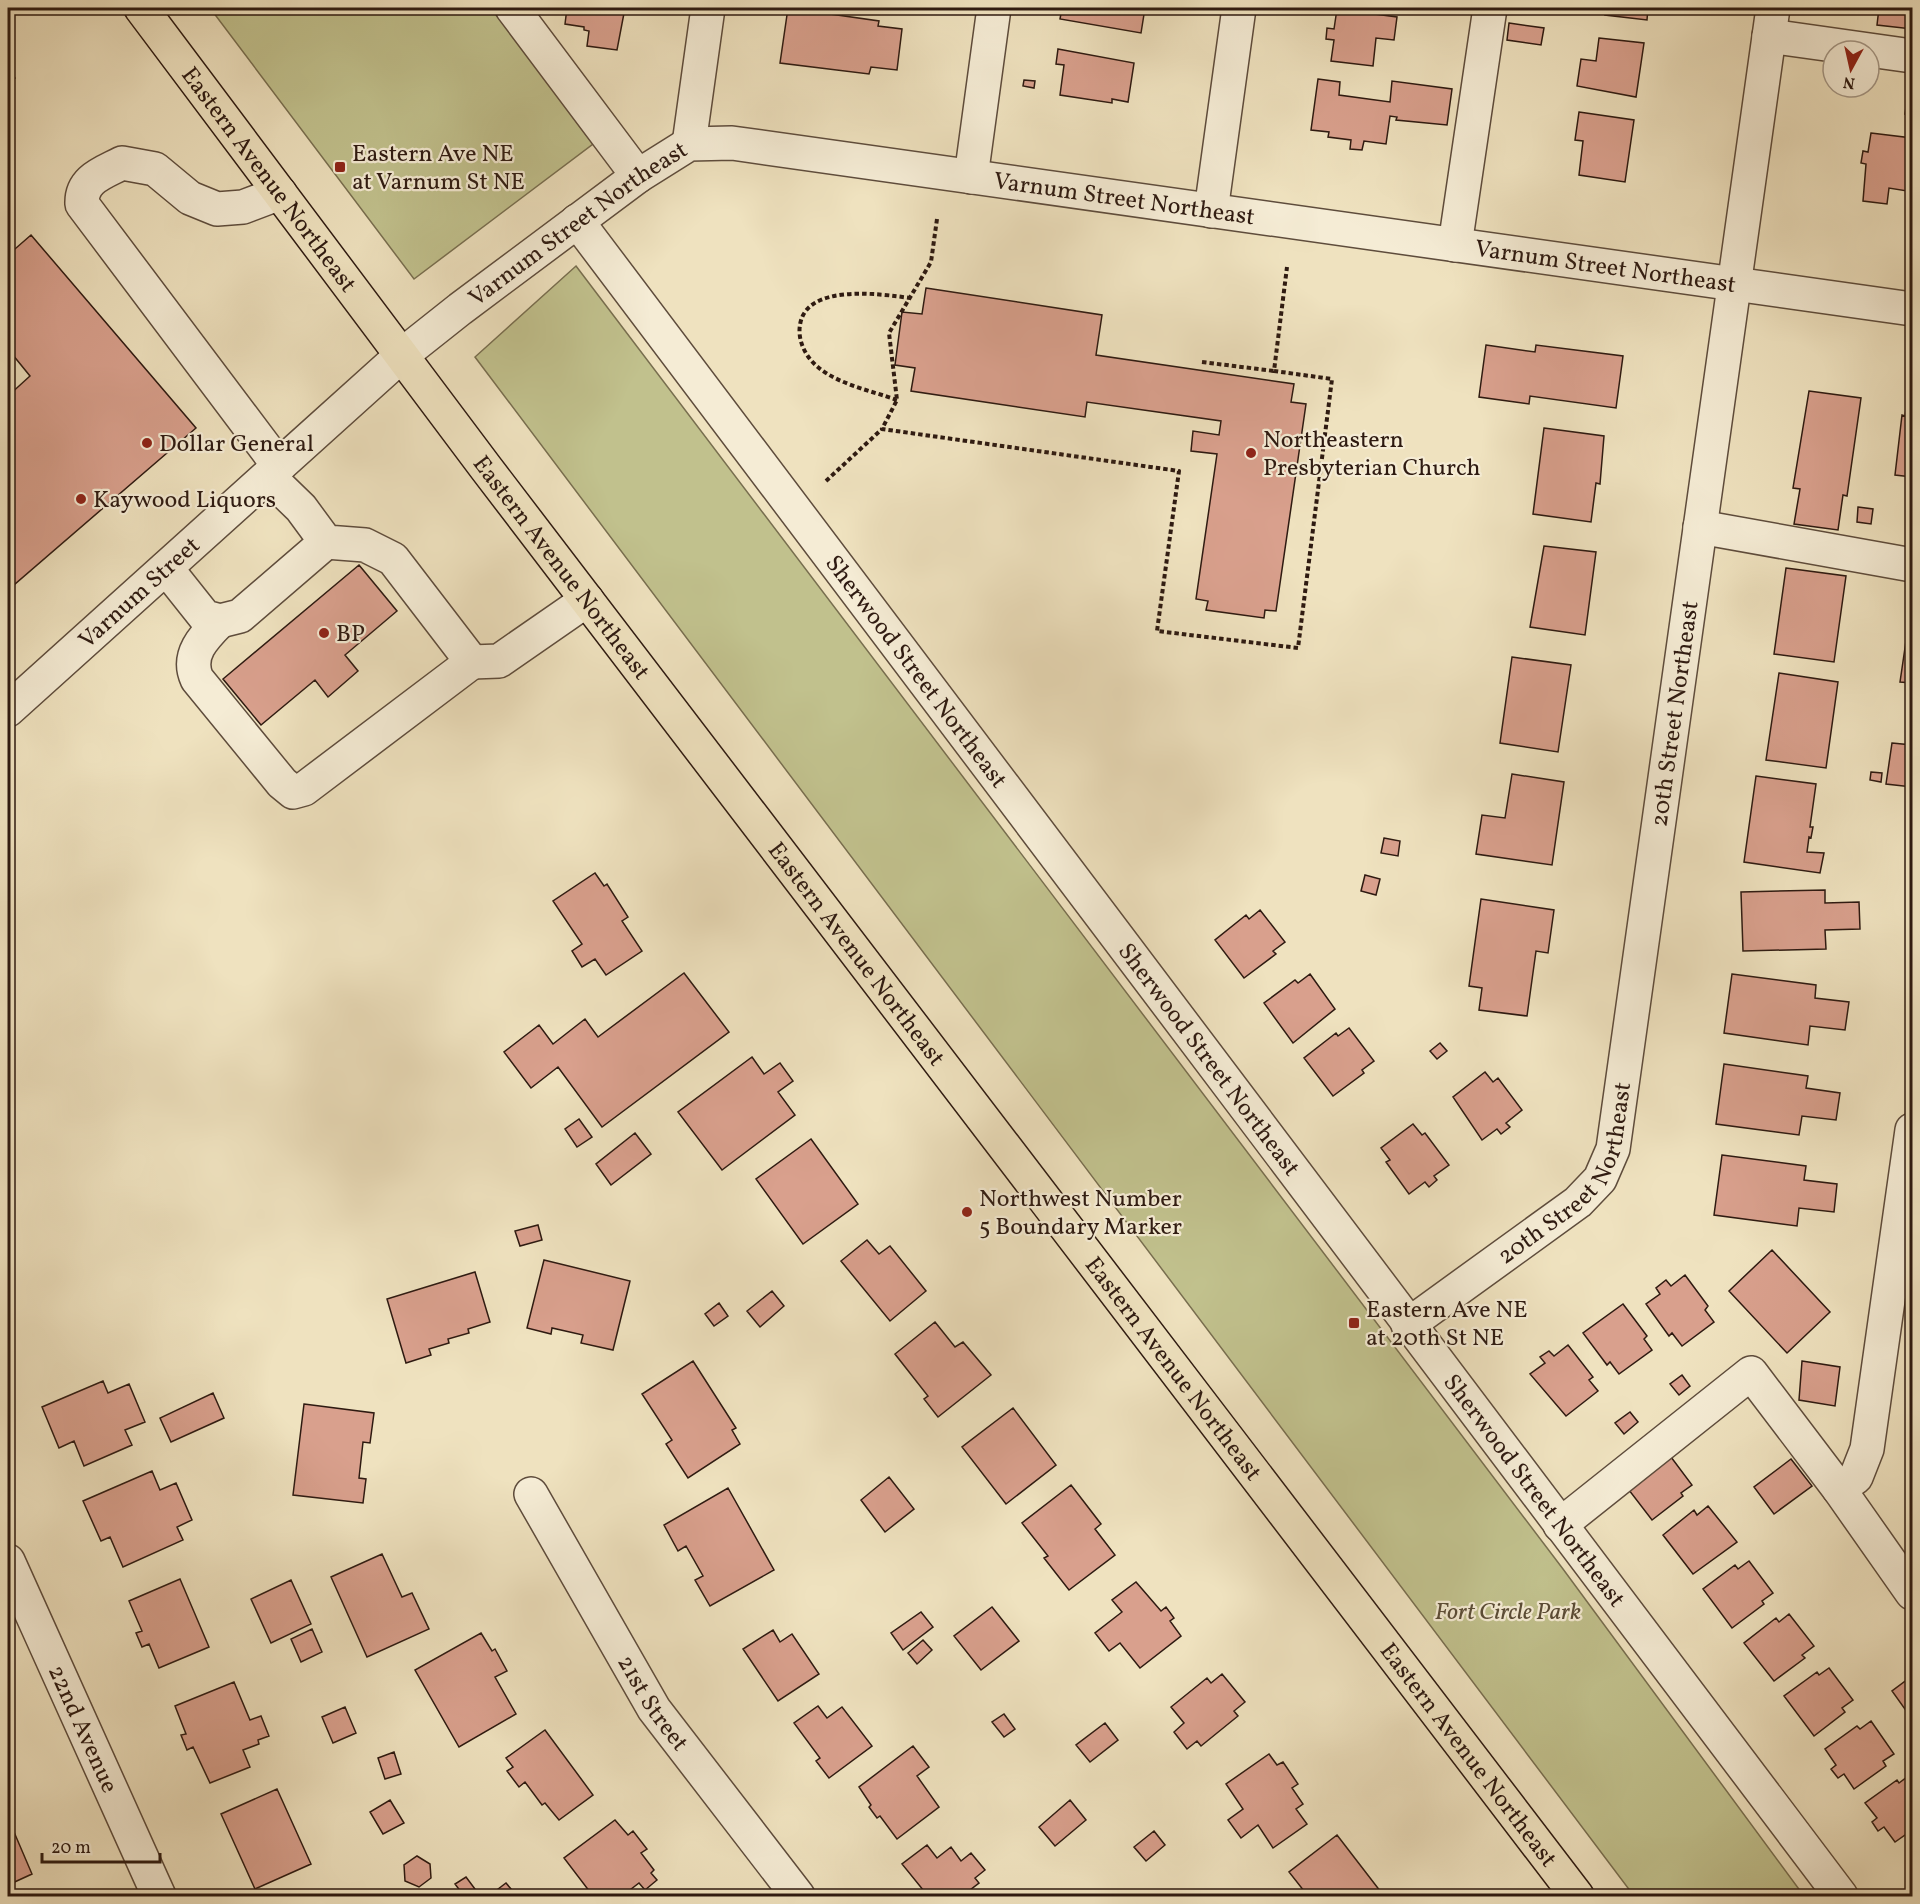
<svg xmlns="http://www.w3.org/2000/svg" width="1920" height="1904" font-family="Vollkorn,serif">
  <style>
    .green { fill: #c1c18d; stroke: #786e4f; stroke-width: 1.5 }
    .building { fill: #d9a08d; stroke: #2e1a11; stroke-width: 1.5 }
    .lines { fill: none; stroke-linecap: round; stroke-linejoin: round }
    .minor-casing { stroke: #5e4c3c; stroke-width: 36 }
    .major-casing { stroke: #2e1a11; stroke-width: 36 }
    .path { stroke: #2e1a11; stroke-width: 4; stroke-dasharray: 4.5 3; stroke-linecap: butt }
    .minor { stroke: #f5ecd5; stroke-width: 33 }
    .major { stroke: #efe2bf; stroke-width: 33 }
    .poi-dot { fill: #8f2418; stroke: #f5ecd5; stroke-width: 2 }
    .labels { text-anchor: middle; stroke-width: 4.5; stroke-linejoin: round; paint-order: stroke }
    .poi-label { font-size: 24px; fill: #2e1a11; stroke: #f5ecd5; text-anchor: start }
    .street-label { font-size: 24px; fill: #2e1a11; stroke: #f5ecd5 }
    .park-label { font-size: 24px; font-style: italic; fill: #5a4c36; stroke: #f5ecd5 }
  </style>
  <rect width="100%" height="100%" fill="#efe2bf"/>
  <filter id="stains"><feTurbulence type="fractalNoise" baseFrequency=".00333" numOctaves="4"/><feColorMatrix values="0 0 0 0 .2 0 0 0 0 .09 0 0 0 0 .02 0 0 0 .5 -.17"/></filter>
  <radialGradient id="worn" r=".72"><stop offset=".6" stop-color="#630" stop-opacity="0"/><stop offset="1" stop-color="#630" stop-opacity=".3"/></radialGradient>
  <!-- green -->
  <path class="green" d="M210 8H492L593 144 414 279Z
    M576 266 1563 1569 1804 1896H1634L475 357Z"/>
  <!-- building -->
  <path class="building" d="M567 8H625L617 50 587 46 589 31 584 30V27L565 24Z
    M788 8 879 21 878 26 902 29 897 70 871 67 869 74 780 63Z
    M1062 8H1145L1141 33 1060 19Z
    M1513 8H1552L1551 13Z
    M1600 8H1648L1647 20 1605 15 1606 11 1600 10Z
    M1879 8H1912V29L1877 25Z
    M1337 9 1397 17 1394 40 1376 38 1373 66 1331 61 1334 40 1326 39 1327 28 1334 29Z
    M1509 23 1544 28 1541 45 1507 40Z
    M1599 38 1644 43 1636 97 1577 86 1581 59 1596 61Z
    M1058 49 1134 63 1128 102 1112 99V103L1060 95 1064 65 1056 64Z
    M8 67 15 78 8 83Z
    M1318 79 1340 82 1339 95 1390 102 1392 81 1452 89 1447 125 1396 120 1397 117 1390 116 1386 144 1364 141 1362 150 1350 149 1351 140 1328 137 1329 132 1311 130Z
    M1910 79H1912V115L1905 114Z
    M1024 80 1035 81 1034 88 1023 86Z
    M1579 112 1634 120 1625 182 1579 175 1583 141 1575 140Z
    M1871 133 1912 138 1907 191 1889 188 1887 204 1863 201 1866 164 1861 163 1863 151 1868 152Z
    M31 235 196 428 8 590V396L30 376 8 349V255Z
    M926 288 1102 315 1096 355 1294 384 1291 402 1306 404 1276 611 1265 610 1264 618 1206 610 1208 601 1196 599 1217 454 1191 451 1193 431 1219 435 1221 421 1087 402 1085 417 911 391 915 368 895 365 902 312 922 314Z
    M1486 345 1535 352 1536 345 1623 356 1616 408 1530 396 1529 404 1479 397Z
    M1809 391 1861 398 1847 496 1843 495 1838 530 1794 524 1800 489 1793 488Z
    M1907 403 1912 404V477L1895 475 1902 415 1905 416Z
    M1544 428 1604 436 1600 484 1596 483 1591 522 1533 514Z
    M1858 507 1873 509 1871 524 1857 522Z
    M1544 546 1596 552 1585 635 1530 627Z
    M359 565 397 611 345 655 358 671 328 697 315 680 261 725 223 679Z
    M1786 568 1846 576 1834 662 1774 654Z
    M1906 641H1912V683L1900 682Z
    M1512 657 1571 665 1558 752 1500 743Z
    M1779 673 1838 682 1826 768 1766 760Z
    M1892 743 1912 745V787L1886 784Z
    M1871 772 1882 773 1881 782 1870 780Z
    M1512 774 1564 782 1552 865 1476 854 1482 815 1505 818Z
    M1756 776 1816 784 1810 827H1813L1811 838 1809 837 1807 852 1824 853 1820 873 1744 862Z
    M1384 838 1400 841 1398 856 1381 853Z
    M595 873 604 886 607 884 628 917 622 921 642 951 606 975 595 959 582 967 572 951 582 944 553 901Z
    M1365 875 1380 879 1376 895 1361 891Z
    M1825 890V903L1859 902 1860 929 1825 930 1826 949 1743 951 1741 892Z
    M1481 899 1554 910 1548 953 1536 951 1527 1016 1479 1010 1482 988 1469 986Z
    M1260 910 1285 942 1273 951 1276 954 1244 978 1215 940 1246 915 1249 919Z
    M684 973 729 1032 602 1127 558 1067 531 1088 504 1052 539 1025 553 1044 585 1019 598 1037Z
    M1310 974 1335 1009 1293 1043 1264 1003 1295 980 1298 983Z
    M1732 974 1816 985 1815 998 1849 1002 1845 1030 1810 1026 1808 1045 1724 1033Z
    M1349 1028 1374 1061 1362 1070 1364 1073 1333 1096 1304 1058 1336 1033 1338 1036Z
    M1440 1043 1447 1051 1437 1059 1430 1051Z
    M752 1057 764 1074 780 1063 793 1081 778 1092 795 1115 722 1170 678 1112Z
    M1724 1064 1808 1076 1806 1088 1840 1093 1836 1120 1802 1116 1799 1135 1716 1124Z
    M1485 1072 1493 1082 1498 1078 1522 1110 1506 1123 1510 1127 1501 1134 1497 1129 1482 1140 1453 1097Z
    M579 1119 592 1137 577 1147 565 1129Z
    M1413 1124 1422 1135 1425 1133 1449 1165 1434 1176 1437 1180 1429 1187 1425 1182 1409 1194 1386 1162 1390 1160 1381 1148Z
    M635 1133 651 1154 611 1185 596 1164Z
    M811 1139 858 1204 803 1244 756 1179Z
    M1722 1155 1806 1166 1804 1180 1837 1184 1834 1212 1799 1208 1797 1226 1714 1215Z
    M538 1225 542 1240 520 1246 515 1231Z
    M867 1240 879 1254 890 1246 926 1291 890 1321 841 1261Z
    M1772 1250 1830 1312 1787 1353 1729 1291Z
    M544 1260 630 1281 613 1350 581 1343 583 1335 552 1328 551 1334 527 1328Z
    M475 1272 490 1322 468 1329 469 1333 448 1339 449 1343 429 1349 431 1355 406 1363 387 1299Z
    M1685 1275 1708 1306 1705 1310 1714 1322 1682 1346 1672 1333 1669 1336 1646 1304 1660 1294 1656 1288 1666 1280 1671 1286Z
    M772 1291 784 1306 760 1327 747 1311Z
    M719 1303 728 1316 714 1326 705 1314Z
    M1623 1304 1647 1336 1644 1339 1652 1350 1619 1374 1610 1362 1607 1365 1583 1333Z
    M935 1322 955 1347 963 1342 991 1375 938 1417 924 1399 928 1396 895 1354Z
    M1568 1345 1593 1377 1589 1380 1598 1391 1566 1416 1530 1374 1545 1363 1540 1357 1549 1351 1554 1356Z
    M693 1361 736 1428 732 1430 740 1444 688 1478 666 1444 672 1440 642 1394Z
    M1802 1361 1840 1367 1835 1406 1799 1400Z
    M1682 1375 1690 1386 1679 1395 1670 1384Z
    M103 1381 108 1393 129 1384 145 1422 125 1430 132 1445 84 1466 74 1441 59 1448 42 1407Z
    M213 1393 224 1418 171 1442 160 1418Z
    M304 1404 374 1413 370 1443 363 1442 359 1478 366 1479 363 1503 293 1495Z
    M1013 1408 1056 1465 1006 1504 962 1447Z
    M1630 1412 1638 1422 1624 1434 1615 1423Z
    M1668 1453 1692 1485 1681 1493 1683 1496 1652 1520 1622 1481Z
    M1791 1459 1812 1486 1774 1514 1754 1487Z
    M152 1471 160 1490 176 1483 192 1520 177 1527 183 1540 123 1567 110 1537 101 1541 83 1501Z
    M889 1477 914 1509 885 1532 861 1500Z
    M1071 1485 1101 1524 1095 1529 1115 1555 1069 1590 1044 1558 1048 1556 1022 1523Z
    M728 1488 774 1570 710 1606 695 1580 703 1576 686 1546 678 1551 664 1525Z
    M1708 1506 1737 1542 1693 1574 1663 1535 1694 1510 1697 1515Z
    M382 1554 402 1597 412 1593 429 1629 367 1657 331 1577Z
    M1749 1561 1773 1593 1762 1601 1764 1604 1732 1628 1703 1589 1735 1565 1738 1569Z
    M180 1579 209 1647 159 1668 149 1644 142 1647 136 1633 142 1631 129 1601Z
    M291 1580 311 1624 271 1643 251 1599Z
    M1136 1582 1161 1611 1166 1607 1174 1618 1170 1621 1181 1636 1140 1668 1120 1643 1109 1651 1095 1633 1122 1612 1112 1600Z
    M992 1607 1019 1641 981 1670 954 1636Z
    M921 1612 933 1627 903 1650 891 1633Z
    M1789 1614 1814 1646 1802 1655 1805 1658 1774 1681 1744 1643 1776 1618 1779 1622Z
    M312 1629 322 1652 301 1662 291 1639Z
    M773 1630 780 1642 792 1634 819 1674 778 1701 743 1649Z
    M481 1633 492 1651 495 1649 507 1671 495 1677 516 1714 459 1747 415 1670Z
    M923 1640 932 1650 917 1664 908 1653Z
    M1829 1668 1853 1700 1842 1708 1845 1712 1814 1736 1784 1696 1817 1672 1819 1675Z
    M1222 1674 1245 1702 1234 1711 1238 1716 1201 1746 1197 1741 1187 1749 1174 1732 1184 1723 1171 1707 1207 1678 1211 1683Z
    M1912 1676V1719L1892 1691Z
    M234 1682 250 1720 261 1716 269 1736 258 1740 259 1744 243 1750 250 1767 210 1783 193 1747 187 1750 181 1735 186 1734 175 1706Z
    M818 1706 827 1718 842 1707 872 1746 829 1778 816 1761 820 1758 794 1723Z
    M345 1707 356 1733 333 1743 322 1717Z
    M1004 1714 1015 1729 1004 1737 992 1722Z
    M1871 1721 1894 1754 1883 1761 1886 1766 1854 1789 1844 1774 1838 1778 1831 1769 1836 1765 1825 1749 1857 1726 1860 1729Z
    M1105 1723 1118 1740 1090 1762 1076 1745Z
    M545 1730 593 1795 559 1820 545 1803 542 1805 525 1782 519 1787 507 1771 513 1767 506 1758Z
    M913 1746 929 1767 917 1776 939 1807 897 1839 880 1816 877 1818 869 1807 871 1805 859 1787Z
    M394 1752 401 1774 385 1779 378 1758Z
    M1269 1754 1277 1765 1283 1762 1298 1784 1292 1788 1303 1804 1296 1809 1307 1824 1273 1848 1258 1825 1241 1838 1228 1820 1243 1809 1226 1784Z
    M1911 1774 1912 1830 1895 1842 1884 1827 1878 1831 1872 1822 1877 1818 1865 1803 1897 1780 1899 1783Z
    M277 1789 311 1864 255 1889 221 1814Z
    M390 1800 404 1823 383 1834 370 1812Z
    M1070 1800 1086 1820 1055 1846 1039 1827Z
    M8 1818 32 1874 8 1885Z
    M615 1820 628 1835 633 1831 647 1849 641 1853 654 1870 651 1873 657 1880 645 1890 639 1883 622 1896H593L564 1858Z
    M1154 1831 1165 1845 1146 1861 1134 1847Z
    M1337 1835 1384 1896H1308L1289 1872Z
    M927 1845 937 1858 951 1847 961 1861 971 1853 985 1870 975 1878 979 1883 962 1896H928L902 1864Z
    M1912 1853V1865L1907 1857Z
    M417 1856 430 1864 431 1878 419 1887 405 1881 404 1865Z
    M466 1877 478 1893 473 1896H464L455 1884Z
    M506 1883 517 1896H489Z
    M330 1890 334 1896H320Z"/>
  <g class="lines">
    <!-- minor casing -->
    <g class="minor-casing">
      <g id="minor">
        <path d="M512 8 638 176"/>
        <path d="M1769 36 1912 56"/>
        <path d="M689 144 708 8"/>
        <path d="M971 177 994 8"/>
        <path d="M1211 211 1239 8"/>
        <path id="s1" d="M577 221 1841 1896"/>
        <path d="M1455 245 1490 8"/>
        <path d="M279 466 82 204C81 179 103 173 122 163L155 169 190 198 217 209 243 207 280 193"/>
        <path d="M268 476 301 508 326 542 365 545 393 559 472 662 499 661 587 600"/>
        <path d="M1700 527 1912 565"/>
        <path d="M166 568 205 617 220 621 240 616 326 542"/>
        <path d="M220 621C204 637 186 655 197 679L282 783 293 792 304 789 472 662"/>
        <path id="s2" d="M8 710 402 355 460 309 638 176 689 144 732 143 1912 309"/>
        <path id="s3" d="M1408 1325 1578 1202 1600 1179 1613 1149 1773 8"/>
        <path d="M1839 1489 1856 1477 1867 1449 1912 1130"/>
        <path id="s4" d="M531 1494 654 1709 798 1896"/>
        <path d="M1560 1525 1751 1373 1839 1489 1912 1593"/>
        <path id="s5" d="M8 1561 159 1896"/>
      </g>
    </g>
    <!-- major casing -->
    <g class="major-casing">
      <g id="major">
        <path id="s6" d="M141 8 486 468 1577 1896"/>
      </g>
    </g>
    <!-- path -->
    <path class="path" d="M937 219 931 262 889 333 897 400 882 429 1179 471 1157 631 1298 648 1332 379 1274 371 1287 267
      M1202 362 1274 371
      M897 400C870 390 829 383 810 359 802 349 798 336 800 325 806 283 881 294 910 298
      M826 481 882 429"/>
    <!-- minor -->
    <use href="#minor" class="minor"/>
    <!-- major -->
    <use href="#major" class="major"/>
  </g>
  <!-- markers -->
  <g class="poi-dot">
    <rect x="334" y="161" width="12" height="12" rx="3"/>
    <circle cx="147" cy="443" r="6"/>
    <circle cx="1251" cy="453" r="6"/>
    <circle cx="81" cy="499" r="6"/>
    <circle cx="324" cy="633" r="6"/>
    <circle cx="967" cy="1212" r="6"/>
    <rect x="1348" y="1317" width="12" height="12" rx="3"/>
  </g>
  <g class="labels">
    <!-- poi labels -->
    <g class="poi-label">
      <text x="352" y="161">Eastern Ave NE<tspan x="352" dy="28">at Varnum St NE</tspan></text>
      <text x="1263" y="447">Northeastern<tspan x="1263" dy="28">Presbyterian Church</tspan></text>
      <text x="159" y="451">Dollar General</text>
      <text x="93" y="507">Kaywood Liquors</text>
      <text x="336" y="641">BP</text>
      <text x="979" y="1206">Northwest Number<tspan x="979" dy="28">5 Boundary Marker</tspan></text>
      <text x="1366" y="1317">Eastern Ave NE<tspan x="1366" dy="28">at 20th St NE</tspan></text>
    </g>
    <!-- street labels -->
    <g class="street-label">
      <text dy="8" stroke="none"><textPath href="#s6" startOffset="214">Eastern Avenue Northeast</textPath></text>
      <text dy="8" stroke="none"><textPath href="#s2" startOffset="1326">Varnum Street Northeast</textPath></text>
      <text dy="8" stroke="none"><textPath href="#s2" startOffset="750">Varnum Street Northeast</textPath></text>
      <text dy="8" stroke="none"><textPath href="#s2" startOffset="1812">Varnum Street Northeast</textPath></text>
      <text dy="8" stroke="none"><textPath href="#s6" startOffset="700">Eastern Avenue Northeast</textPath></text>
      <text dy="8" stroke="none"><textPath href="#s2" startOffset="176">Varnum Street</textPath></text>
      <text dy="8" stroke="none"><textPath href="#s1" startOffset="564">Sherwood Street Northeast</textPath></text>
      <text dy="8" stroke="none"><textPath href="#s3" startOffset="714">20th Street Northeast</textPath></text>
      <text dy="8" stroke="none"><textPath href="#s6" startOffset="1186">Eastern Avenue Northeast</textPath></text>
      <text dy="8" stroke="none"><textPath href="#s1" startOffset="1050">Sherwood Street Northeast</textPath></text>
      <text dy="8" stroke="none"><textPath href="#s3" startOffset="228">20th Street Northeast</textPath></text>
      <text dy="8" stroke="none"><textPath href="#s6" startOffset="1708">Eastern Avenue Northeast</textPath></text>
      <text dy="8" stroke="none"><textPath href="#s1" startOffset="1590">Sherwood Street Northeast</textPath></text>
      <text dy="8" stroke="none"><textPath href="#s4" startOffset="242">21st Street</textPath></text>
      <text dy="8" stroke="none"><textPath href="#s5" startOffset="184">22nd Avenue</textPath></text>
      <text dy="8" stroke="none"><textPath href="#s6" startOffset="2194">Eastern Avenue Northeast</textPath></text>
    </g>
    <!-- park labels -->
    <g class="park-label">
      <text x="1508" y="1619">Fort Circle Park</text>
    </g>
  </g>
  <!-- margin -->
  <rect width="1920" height="1904" fill="none" stroke="#efe2bf" stroke-width="30"/>
  <rect x="9" y="9" width="1902" height="1886" fill="none" stroke="#2e1a11" stroke-width="3"/>
  <rect x="15" y="15" width="1890" height="1874" fill="none" stroke="#2e1a11" stroke-width="1.5"/>
  <!-- north arrow -->
  <g transform="translate(1851 69) rotate(188)"><circle r="28" fill="#f5ecd5" stroke="#a59887" stroke-width="1.5"/>
  <path d="M0-4.5L10 22L0 15L-10 22Z" fill="#8f2418"/>
  <text y="-9" font-size="16" font-weight="bold" text-anchor="middle" fill="#2e1a11">N</text>
  </g>
  <!-- scale -->
  <path d="M42 1853v9h118v-9" fill="none" stroke="#2e1a11" stroke-width="3"/>
  <text x="51" y="1853" font-size="18" fill="#2e1a11" stroke="#f5ecd5" stroke-width="4.5" paint-order="stroke">20 m</text>
  <rect width="100%" height="100%" filter="url(#stains)"/>
  <rect width="100%" height="100%" fill="url(#worn)"/>
</svg>
